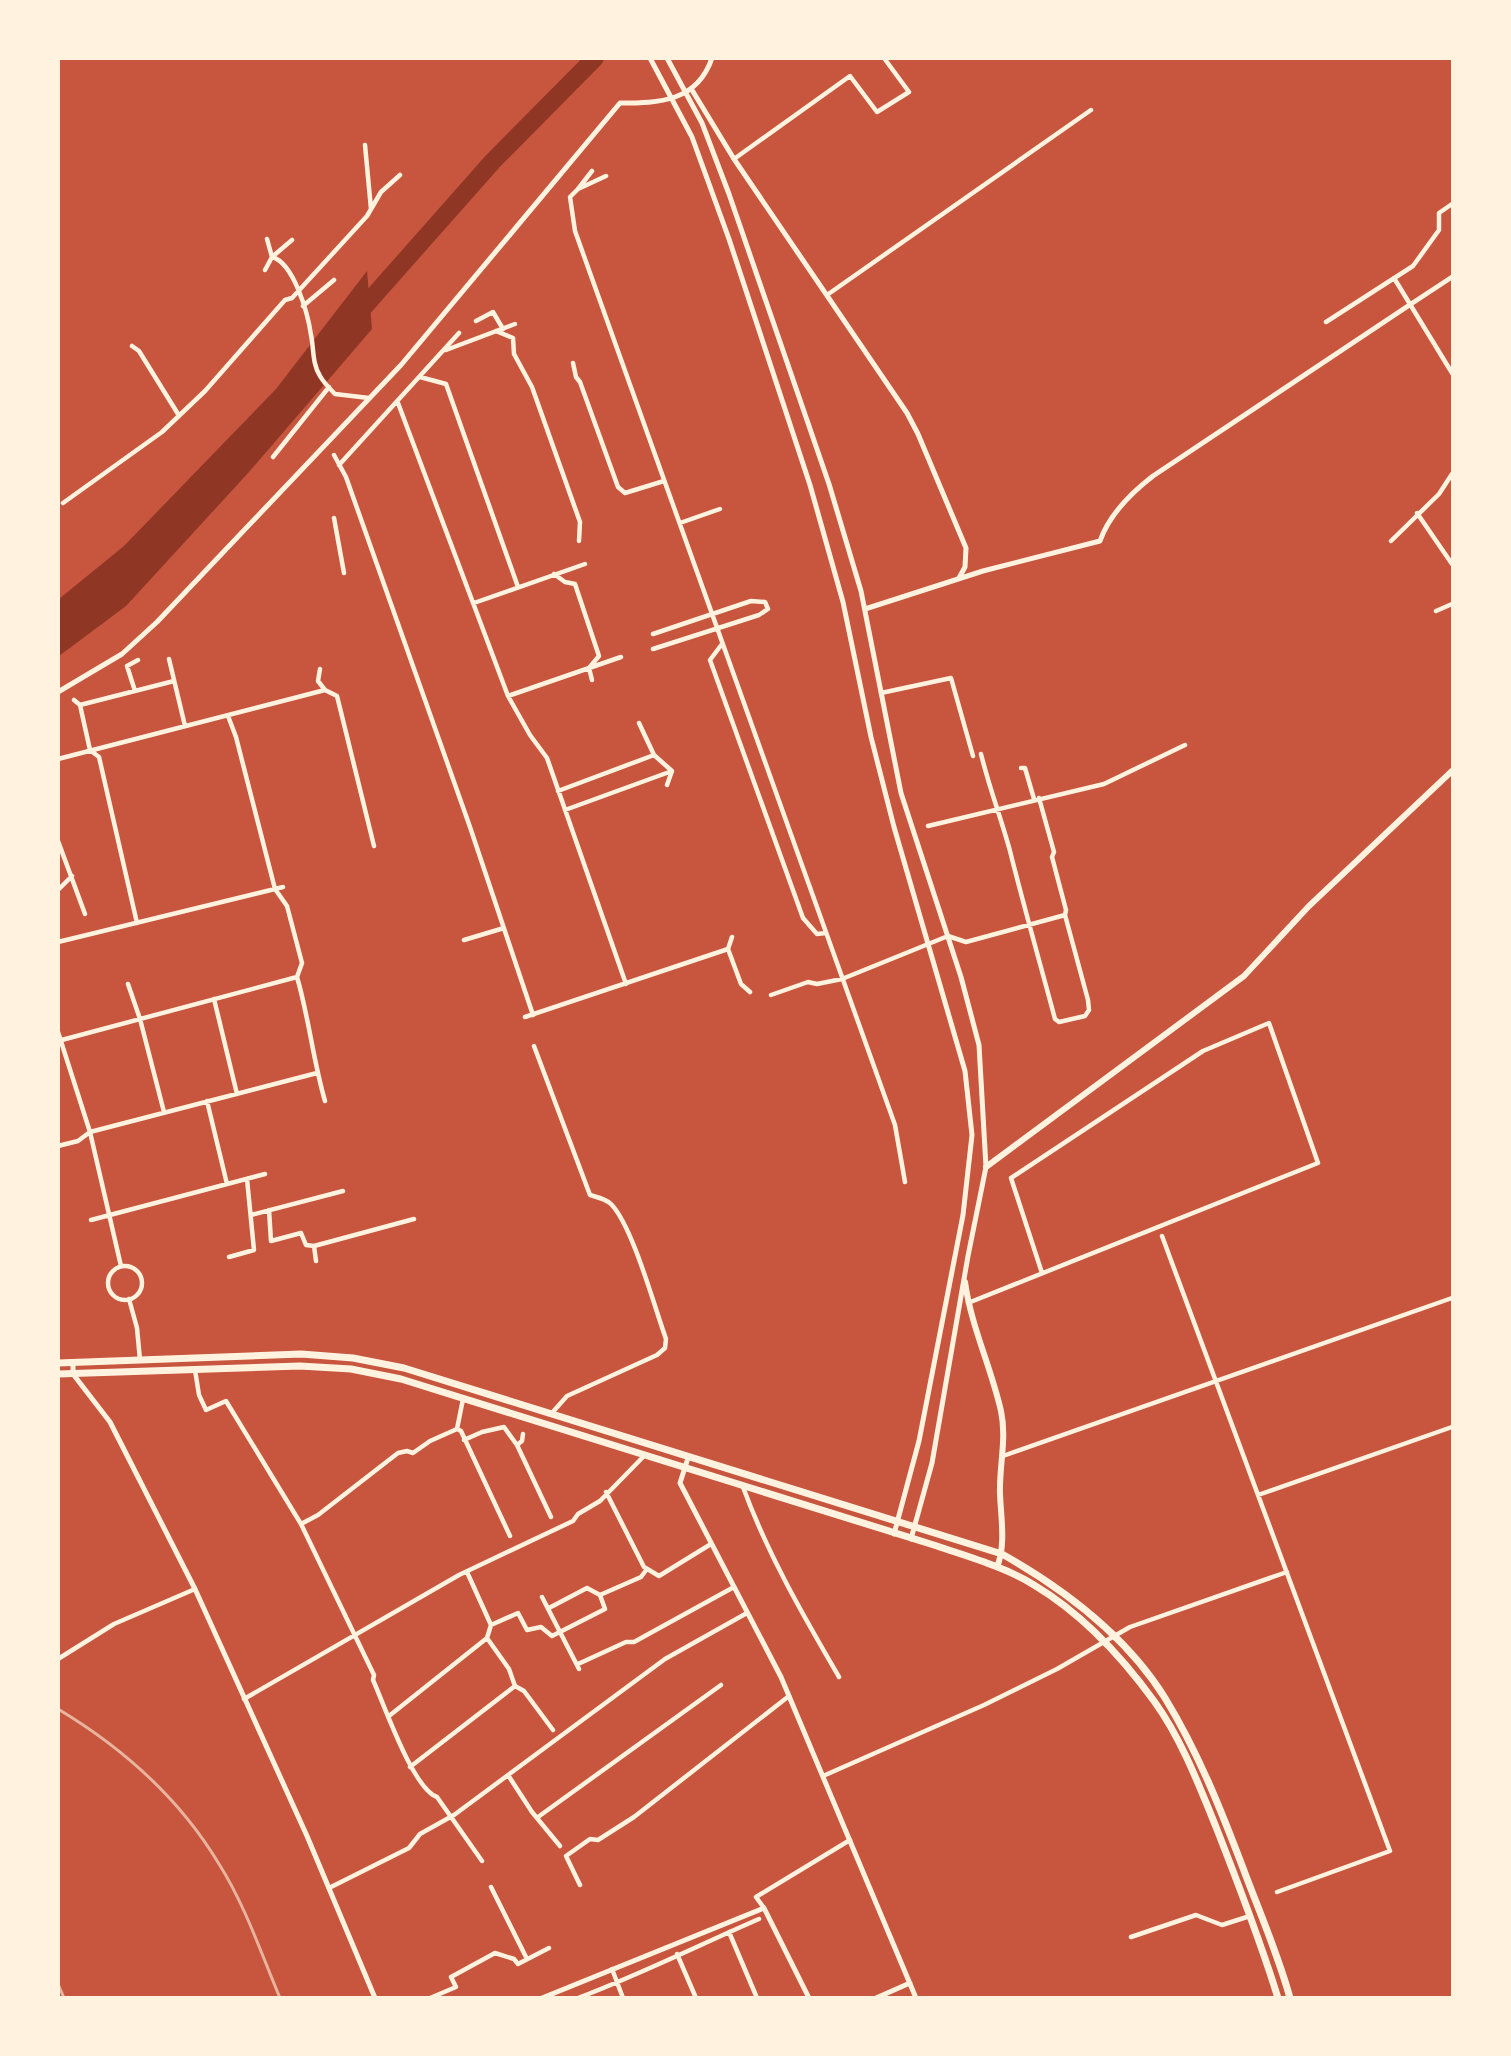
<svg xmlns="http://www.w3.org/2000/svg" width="1511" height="2056" font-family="'Space Grotesk',sans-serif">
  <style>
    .water { fill: #8f3625 }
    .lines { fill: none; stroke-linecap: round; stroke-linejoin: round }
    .river { stroke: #8f3625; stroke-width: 18 }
    .minor { stroke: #fff3e0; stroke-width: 4.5 }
    .tertiary { stroke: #fff3e0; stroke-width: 5 }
    .secondary { stroke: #fff3e0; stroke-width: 6 }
    .primary { stroke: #fff3e0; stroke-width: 7 }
    .rail { stroke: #e9b49f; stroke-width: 3 }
  </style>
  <rect width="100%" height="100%" fill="#c8553d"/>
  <!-- water -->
  <path class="water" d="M367 271 372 329 249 472 126 606 59 656V599L124 546 276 389Z"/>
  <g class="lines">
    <!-- river -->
    <path class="river" d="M355 317 493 161 595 58"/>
    <!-- minor -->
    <path class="minor" d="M365 145 371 209
      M734 159 850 76 877 112 909 92 884 58
      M606 176 578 189 570 197 575 231 895 1125 905 1182
      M578 189 592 171
      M267 239 272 257C294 263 308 314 311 335 314 349 312 363 320 376 324 383 330 389 335 394L369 398
      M265 270 272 257 292 240
      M1394 278 1452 373
      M827 295 1091 110
      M1411 304 1452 277
      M303 306 334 280
      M476 321 493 312 503 329
      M1326 322 1413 266 1439 230V213L1452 204
      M496 331 513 338 514 354 532 387 580 522 579 541
      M132 346 139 351 178 414
      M446 350 515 324
      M573 363 576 377 580 382 618 487 625 493 664 481
      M420 377 446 384 518 587
      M398 403 508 696 530 735 547 758 626 984
      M334 455 346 477 470 827 533 1015
      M273 457 329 387
      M339 465 459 333
      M63 503 162 432 205 391 285 300 292 298 367 216 381 192 400 175
      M1417 513 1452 564
      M334 518 344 573
      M680 523 720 509
      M1391 541 1439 494 1452 474
      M554 574 565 582 575 584 599 656 589 668 592 680
      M474 603 585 564
      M1436 611 1452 604
      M722 644 710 660 803 918 817 934 826 933
      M653 649 759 615 768 609 765 602 751 601 653 634
      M169 659 185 726
      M320 669 318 681 325 690 337 696 374 846
      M135 691 127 666 138 660
      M881 693 951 678 973 756
      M508 696 621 657
      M74 700 80 705 174 681
      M80 705 90 750 99 757 137 923
      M228 716 236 737 275 889 287 906 302 963 297 977C309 1018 313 1060 325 1101
      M639 723 654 755 672 771 667 785
      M981 754C989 787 1001 818 1010 851 1024 907 1040 963 1055 1019L1059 1022 1085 1016 1089 1010 1088 1000 1065 915 1066 910 1052 857 1054 852 1039 798
      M58 759 325 690
      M1021 768H1025L1034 799
      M558 791 654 755
      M565 810 672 771
      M928 826 1104 784 1185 745
      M58 841 85 914
      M58 890 72 876
      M732 937 728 949 741 984 750 992
      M464 940 504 928
      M58 942 283 887
      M128 984 140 1019 164 1112
      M771 995 808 982 817 984 842 979 948 936 966 942 1065 915
      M214 999 237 1094
      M525 1017 728 949
      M58 1032 90 1132 121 1266
      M58 1041 297 977
      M534 1046 590 1195C597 1197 606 1199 611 1204 633 1227 654 1306 666 1339L665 1348 657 1355 567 1396 551 1414
      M207 1101 227 1184
      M58 1146 78 1141 90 1132 317 1073
      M269 1210 271 1241 301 1233 306 1245 314 1246 414 1219
      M251 1215 343 1191
      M91 1220 265 1174
      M1162 1236 1390 1851 1277 1892
      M314 1246 316 1261
      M229 1257 254 1250 247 1179
      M108 1283a17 17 0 1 1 34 0a17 17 0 1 1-34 0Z
      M129 1299 137 1328 140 1360
      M968 1303 1318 1163 1269 1023 1203 1051 1011 1178 1042 1273
      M195 1370 199 1395 206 1410 226 1401 301 1524 374 1675 373 1680C384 1704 413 1789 437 1797L482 1861
      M457 1429 461 1431 510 1536
      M464 1440 482 1432 504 1427 517 1445 551 1517
      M517 1445 522 1441 523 1434
      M1003 1456 1452 1298
      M743 1487C768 1555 803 1615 839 1677
      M606 1492 644 1567 659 1576 711 1544
      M1258 1495 1452 1427
      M301 1524 318 1515 398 1453 407 1451 413 1453 430 1441 457 1429 463 1399
      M467 1572 491 1625 487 1638 509 1669 515 1686 524 1691 553 1730
      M542 1597 579 1669
      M549 1608 587 1588 600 1595 641 1577 647 1569
      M491 1625 518 1613 527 1630 541 1627 552 1636 605 1609 600 1595
      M58 1659 114 1624 195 1589
      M578 1664 626 1642H634L734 1587
      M244 1699 459 1575 573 1521 578 1514 600 1501 644 1456
      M389 1716 487 1638
      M410 1767 515 1686
      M508 1775 532 1812 560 1846
      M823 1776 984 1705 1057 1669 1130 1627 1287 1572
      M538 1817 721 1685
      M580 1885 566 1856 590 1839 598 1840 634 1817 789 1696
      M491 1887 527 1959
      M329 1888 409 1848 420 1834 454 1815 665 1659 747 1613
      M764 1908 756 1897 850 1840
      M729 1932 757 1998
      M1131 1937 1196 1915 1222 1925 1250 1916
      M677 1954 696 1998
      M612 1969 623 1998
      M430 1998 456 1987 451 1977 495 1953 514 1959 518 1964 549 1948
      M578 1998C639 1975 699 1945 759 1919"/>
    <!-- tertiary -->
    <path class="tertiary" d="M650 58 692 137 729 239 810 485 843 602 871 737 894 827 965 1071 972 1135 963 1215 919 1441 894 1534
      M667 58 702 123 729 194 829 484 861 591 901 793 961 977 979 1045 986 1167 968 1256 932 1463 911 1539
      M692 90 734 159 907 413 918 434 966 548 965 567 959 578
      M865 609 983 571 1100 541C1109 515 1131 493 1153 476L1411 304
      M58 692 122 654 157 622 401 365 620 103C659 103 697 102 712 58
      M73 1363V1374L110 1422 195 1589 307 1836 375 1998
      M688 1458 680 1483 781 1677 916 1998
      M542 1998 764 1908 809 1998
      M876 1998 910 1983"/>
    <!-- secondary -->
    <path class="secondary" d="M986 1167 1244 976 1309 906 1452 771
      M965 1282C971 1326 991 1367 1001 1411 1007 1439 999 1466 1000 1494 1001 1518 1006 1545 997 1567"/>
    <!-- primary -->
    <path class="primary" d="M58 1363 301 1354 353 1358 404 1368 1002 1554C1064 1589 1127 1637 1165 1698 1198 1752 1221 1810 1243 1868 1259 1911 1278 1954 1290 1998
      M58 1374 300 1366 351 1369 401 1379 937 1546C969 1557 1005 1567 1034 1585 1081 1613 1122 1657 1154 1701 1181 1738 1199 1785 1216 1827 1238 1883 1260 1940 1278 1998"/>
    <!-- rail -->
    <path class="rail" d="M58 1709C123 1748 180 1799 219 1864 245 1905 261 1953 280 1998
      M58 1984 64 1998"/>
  </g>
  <!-- border -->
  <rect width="1511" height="2056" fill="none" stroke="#fff3e0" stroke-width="120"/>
</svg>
